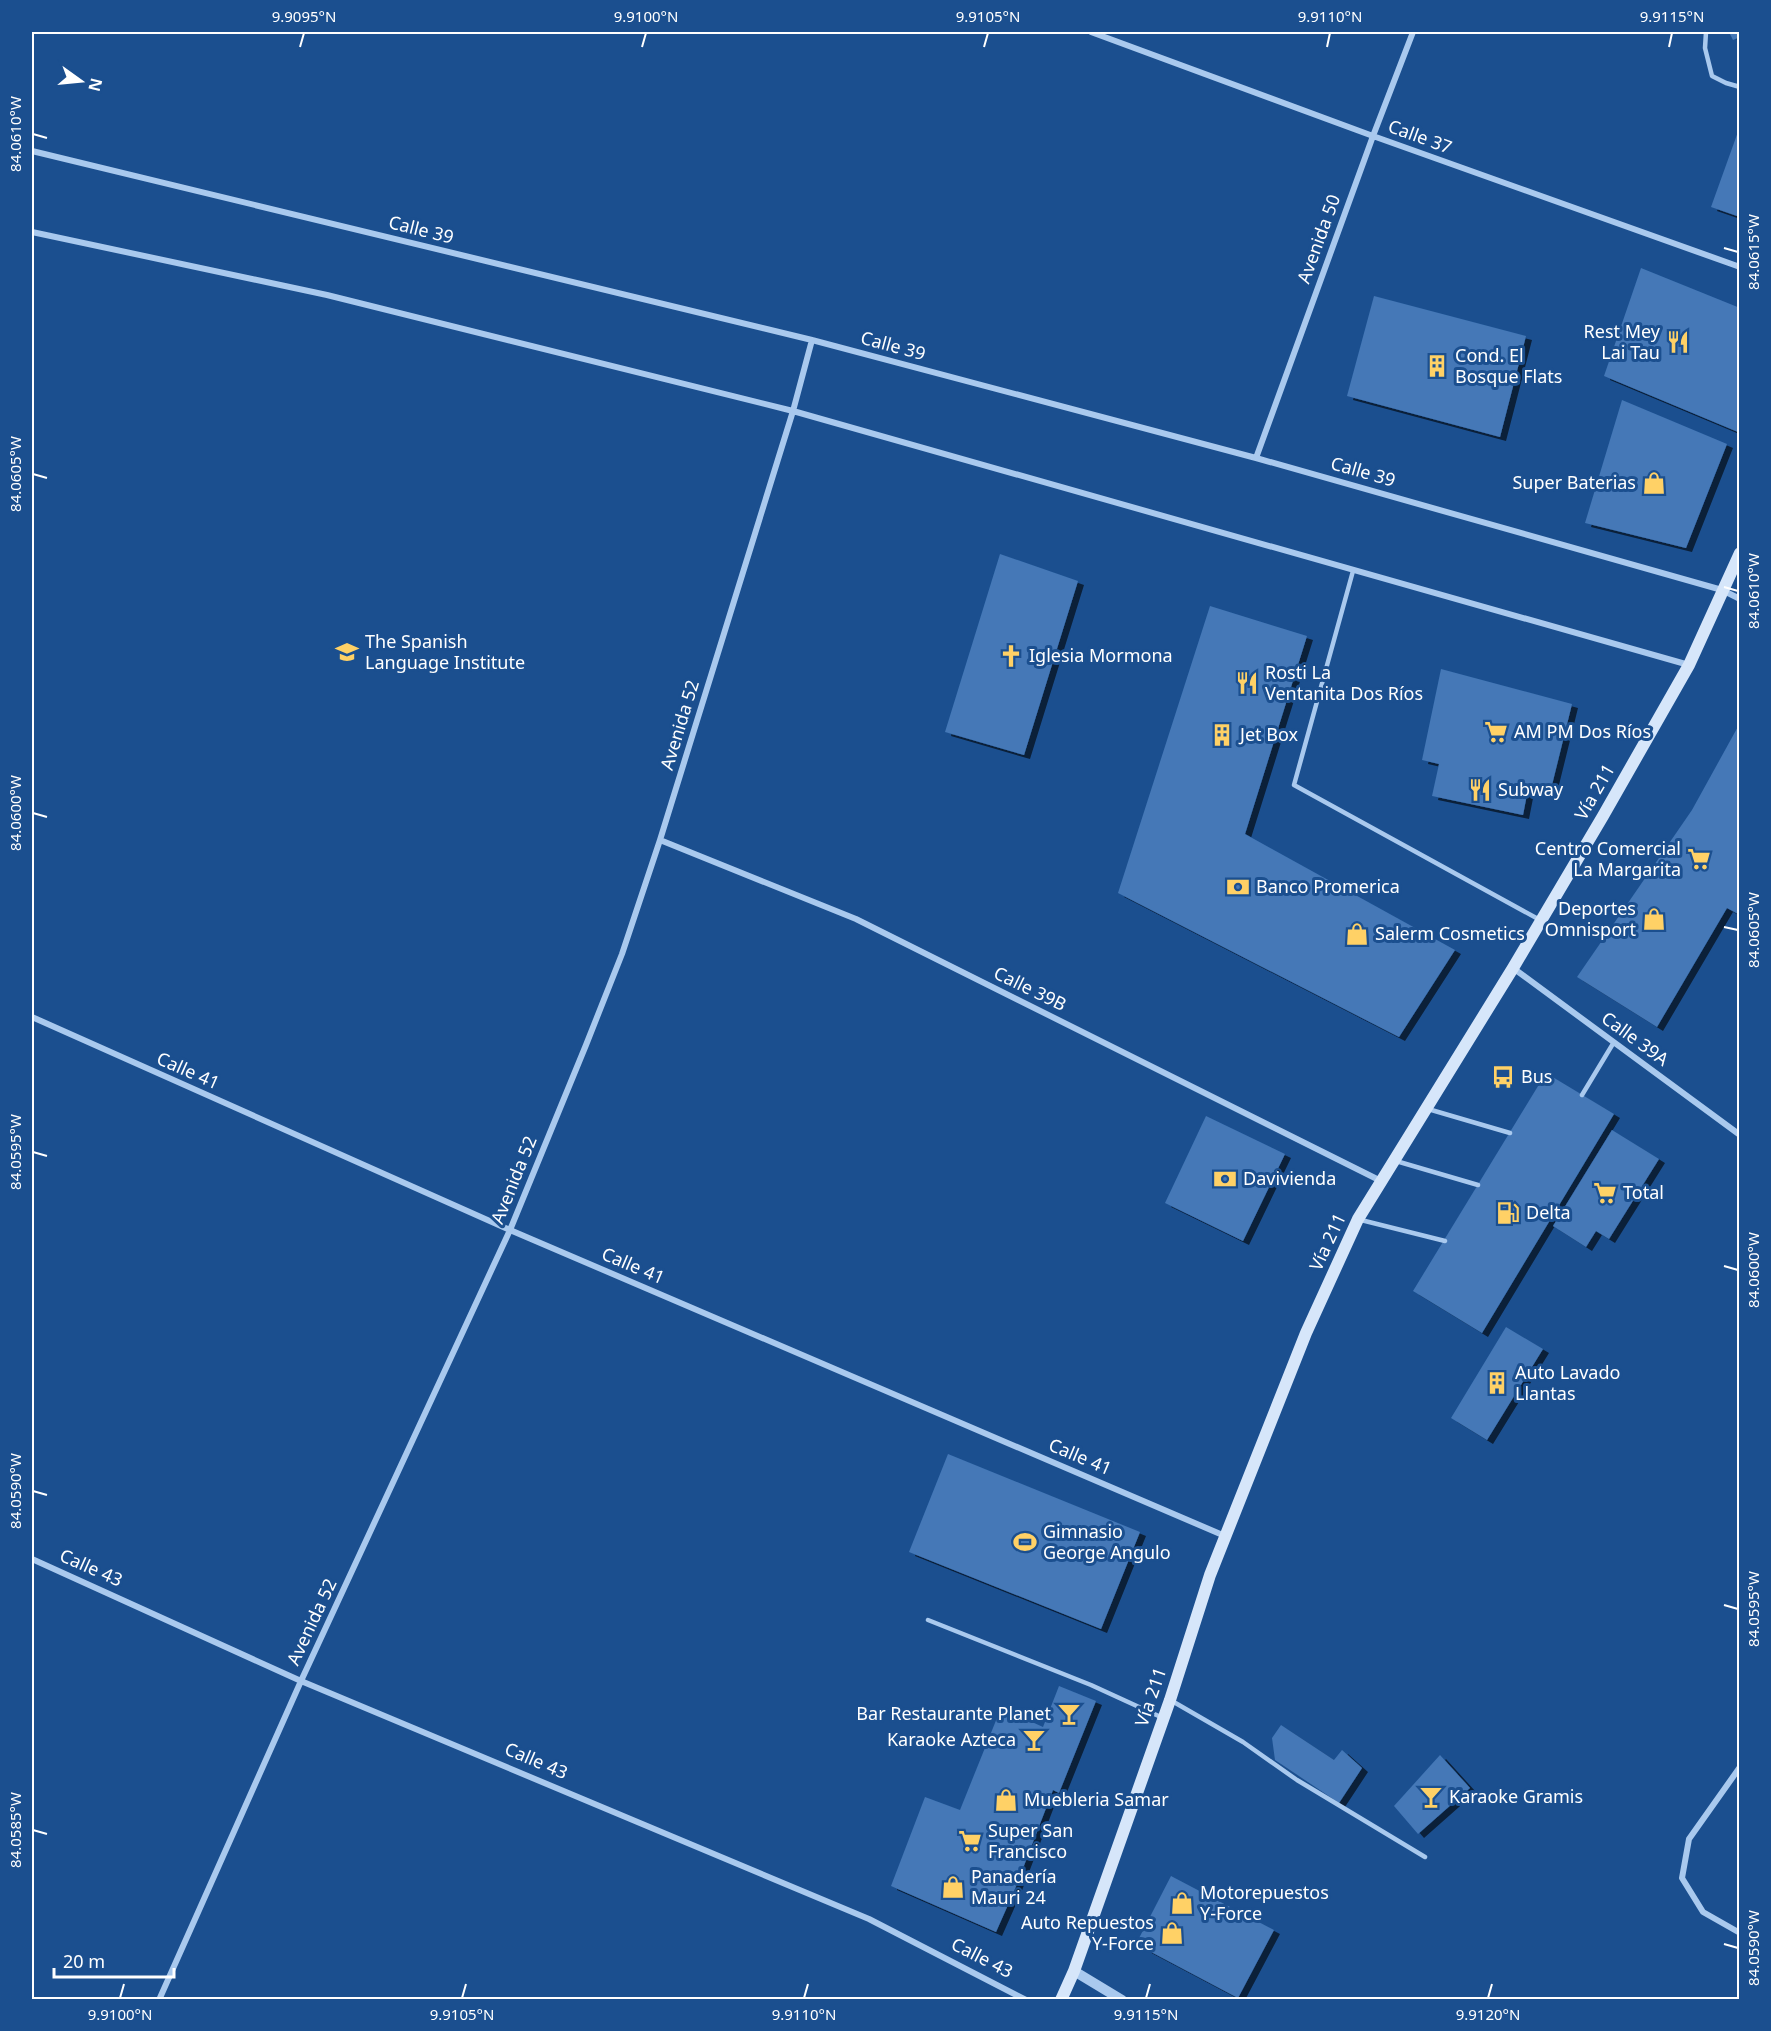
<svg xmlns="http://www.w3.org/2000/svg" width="1771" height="2031" font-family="'Noto Sans',sans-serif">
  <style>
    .building { fill: #4478b7; filter: url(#shadow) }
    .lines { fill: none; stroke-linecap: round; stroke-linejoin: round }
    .service { stroke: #a9c9ee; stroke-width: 4.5 }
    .minor { stroke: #a9c9ee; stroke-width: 6 }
    .tertiary { stroke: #a9c9ee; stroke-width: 10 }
    .secondary { stroke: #d6e6fa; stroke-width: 12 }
    .ticks { fill: none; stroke: #fff; stroke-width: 2 }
    .labels { text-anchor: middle; stroke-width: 6; stroke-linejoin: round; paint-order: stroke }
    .street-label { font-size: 18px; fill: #fff; stroke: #1b4f8f }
    .poi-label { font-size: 18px; fill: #fff; stroke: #1b4f8f; text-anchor: start }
    .neatline { fill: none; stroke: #fff; stroke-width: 2 }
    .ticks-label { font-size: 15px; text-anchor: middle; fill: #fff }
  </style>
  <defs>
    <filter id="shadow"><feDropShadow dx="6" dy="4" stdDeviation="0" flood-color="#0009"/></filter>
  </defs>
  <rect width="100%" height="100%" fill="#1b4f8f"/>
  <!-- building -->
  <path class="building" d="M1729 32H1740V37L1733 40Z
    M1739 129H1740V217L1711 207Z
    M1641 268 1740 308V428L1738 432 1604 376Z
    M1374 296 1526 336 1500 437 1347 396Z
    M1622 400 1727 444 1686 548 1585 523Z
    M1000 554 1078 581 1024 755 945 732Z
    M1210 606 1307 636 1245 834 1455 950 1399 1037 1118 893Z
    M1441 669 1572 704 1551 789 1529 784 1523 815 1432 796 1439 764 1422 760Z
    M1740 723V915L1727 908 1657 1027 1577 977 1692 810Z
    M1546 1073 1614 1114 1482 1333 1413 1291Z
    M1206 1116 1285 1154 1243 1241 1165 1203Z
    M1612 1130 1659 1159 1609 1239 1596 1231 1586 1247 1553 1226Z
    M1506 1327 1543 1349 1487 1440 1451 1418Z
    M948 1454 1140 1532 1101 1629 909 1552Z
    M1059 1686 1096 1701 1059 1793 1053 1790 1015 1889 996 1932 891 1886 925 1797 960 1810 1001 1708 1043 1727Z
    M1281 1725 1334 1760 1342 1750 1362 1768 1339 1803 1275 1760 1272 1738Z
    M1440 1755 1470 1788 1418 1834 1394 1806Z
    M1171 1876 1274 1930 1238 1998 1136 1944Z"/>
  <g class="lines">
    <!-- service -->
    <path class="service" d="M1706 32 1705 48 1712 76 1726 83 1740 87
      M1353 571 1294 785 1540 920
      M1582 1095 1614 1042
      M1428 1109 1510 1133
      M1396 1161 1478 1185
      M1361 1220 1445 1241
      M928 1620 1091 1685 1163 1718
      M1172 1701 1243 1742 1297 1780 1425 1857"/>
    <!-- minor -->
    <path class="minor" d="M1091 32 1373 136 1740 267
      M32 151 812 340 1256 458 1722 590 1740 599
      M32 232 327 295 793 411 1689 665
      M1256 458 1373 136 1413 32
      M660 840 856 919 1381 1181
      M1513 968 1740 1135
      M32 1017 510 1230 1225 1536
      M32 1559 301 1681 869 1919 1026 2000
      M1740 1767 1689 1839 1682 1878 1703 1912 1740 1933
      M159 2000 301 1681 510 1230 586 1045 622 954 660 840 793 411 812 340"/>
    <!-- tertiary -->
    <path class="tertiary" d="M1074 1971 1122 2000"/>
    <!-- secondary -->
    <path class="secondary" d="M1061 2000 1074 1971 1170 1700 1210 1575 1306 1333 1358 1219 1513 968 1603 816 1689 665 1740 553"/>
  </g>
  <!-- ticks -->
  <path class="ticks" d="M300 47 304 33M642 47 646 33M984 47 988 33M1327 47 1330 33M1669 47 1672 33M33 134 47 138M1724 248 1738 252M33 474 47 478M1724 587 1738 591M33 813 47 817M1724 927 1738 930M33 1152 47 1156M1724 1266 1738 1270M33 1491 47 1495M1724 1605 1738 1609M33 1830 47 1834M1724 1944 1738 1948M120 1998 124 1984M462 1998 466 1984M804 1998 808 1984M1146 1998 1150 1984M1488 1998 1492 1984"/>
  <!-- icons -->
  <defs>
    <g id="restaurant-bare" transform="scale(1.8)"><path d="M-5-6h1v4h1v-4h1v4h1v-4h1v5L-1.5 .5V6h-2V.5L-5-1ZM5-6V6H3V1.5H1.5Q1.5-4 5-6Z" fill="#ffd166" stroke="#1b4f8f" stroke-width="2.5" paint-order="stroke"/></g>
    <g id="building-bare" transform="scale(1.8)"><path d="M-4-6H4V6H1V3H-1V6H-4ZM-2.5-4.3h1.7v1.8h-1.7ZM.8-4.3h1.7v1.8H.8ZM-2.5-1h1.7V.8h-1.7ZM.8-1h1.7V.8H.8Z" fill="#ffd166" stroke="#1b4f8f" stroke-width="2.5" paint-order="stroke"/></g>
    <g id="shop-bare" transform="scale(1.8)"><path d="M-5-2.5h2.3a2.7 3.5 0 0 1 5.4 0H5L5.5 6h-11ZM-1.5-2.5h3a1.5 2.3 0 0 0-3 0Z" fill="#ffd166" stroke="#1b4f8f" stroke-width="2.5" paint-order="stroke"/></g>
    <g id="school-bare" transform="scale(1.8)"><path d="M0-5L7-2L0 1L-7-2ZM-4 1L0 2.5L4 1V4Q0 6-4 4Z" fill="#ffd166" stroke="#1b4f8f" stroke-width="2.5" paint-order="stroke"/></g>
    <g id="church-bare" transform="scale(1.8)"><path d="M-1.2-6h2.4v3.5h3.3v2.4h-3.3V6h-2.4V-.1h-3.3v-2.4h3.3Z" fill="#ffd166" stroke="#1b4f8f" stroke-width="2.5" paint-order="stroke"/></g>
    <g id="supermarket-bare" transform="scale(1.8)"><path d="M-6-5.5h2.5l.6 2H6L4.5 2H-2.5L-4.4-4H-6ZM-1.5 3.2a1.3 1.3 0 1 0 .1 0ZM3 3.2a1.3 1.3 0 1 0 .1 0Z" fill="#ffd166" stroke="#1b4f8f" stroke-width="2.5" paint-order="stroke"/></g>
    <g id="bank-bare" transform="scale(1.8)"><path d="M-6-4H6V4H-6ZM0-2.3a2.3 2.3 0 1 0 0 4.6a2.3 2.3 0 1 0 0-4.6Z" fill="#ffd166" stroke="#1b4f8f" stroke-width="2.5" paint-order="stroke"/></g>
    <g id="bus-bare" transform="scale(1.8)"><path d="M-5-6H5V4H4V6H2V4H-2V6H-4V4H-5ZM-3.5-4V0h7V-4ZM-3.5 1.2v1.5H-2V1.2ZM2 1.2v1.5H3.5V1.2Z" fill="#ffd166" stroke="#1b4f8f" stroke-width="2.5" paint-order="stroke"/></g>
    <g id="fuel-bare" transform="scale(1.8)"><path d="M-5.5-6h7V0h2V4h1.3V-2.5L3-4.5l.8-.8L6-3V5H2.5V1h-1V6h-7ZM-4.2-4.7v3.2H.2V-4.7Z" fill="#ffd166" stroke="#1b4f8f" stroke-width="2.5" paint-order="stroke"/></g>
    <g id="stadium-bare" transform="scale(1.8)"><path d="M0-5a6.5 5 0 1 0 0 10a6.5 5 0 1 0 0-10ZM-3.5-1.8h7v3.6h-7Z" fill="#ffd166" stroke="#1b4f8f" stroke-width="2.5" paint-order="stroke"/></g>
    <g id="bar-bare" transform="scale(1.8)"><path d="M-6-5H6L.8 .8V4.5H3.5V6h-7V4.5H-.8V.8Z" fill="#ffd166" stroke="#1b4f8f" stroke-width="2.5" paint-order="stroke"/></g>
  </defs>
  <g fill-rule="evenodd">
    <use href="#restaurant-bare" x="1678" y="342"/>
    <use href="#building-bare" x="1437" y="366"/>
    <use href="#shop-bare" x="1654" y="483"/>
    <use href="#school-bare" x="347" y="652"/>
    <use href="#church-bare" x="1011" y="656"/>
    <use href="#restaurant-bare" x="1247" y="683"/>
    <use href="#supermarket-bare" x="1496" y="732"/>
    <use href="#building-bare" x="1222" y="735"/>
    <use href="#restaurant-bare" x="1480" y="790"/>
    <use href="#supermarket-bare" x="1699" y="859"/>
    <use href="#bank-bare" x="1238" y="887"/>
    <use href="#shop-bare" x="1654" y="919"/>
    <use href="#shop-bare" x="1357" y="934"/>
    <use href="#bus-bare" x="1503" y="1077"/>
    <use href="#bank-bare" x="1225" y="1179"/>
    <use href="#supermarket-bare" x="1605" y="1193"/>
    <use href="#fuel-bare" x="1508" y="1213"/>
    <use href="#building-bare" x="1497" y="1383"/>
    <use href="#stadium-bare" x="1025" y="1542"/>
    <use href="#bar-bare" x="1069" y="1714"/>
    <use href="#bar-bare" x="1034" y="1740"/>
    <use href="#bar-bare" x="1431" y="1797"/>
    <use href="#shop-bare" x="1006" y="1800"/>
    <use href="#supermarket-bare" x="970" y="1841"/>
    <use href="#shop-bare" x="953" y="1887"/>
    <use href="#shop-bare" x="1182" y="1903"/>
    <use href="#shop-bare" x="1172" y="1933"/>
  </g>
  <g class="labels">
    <!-- street labels -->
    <g class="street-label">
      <text transform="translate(1420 137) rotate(20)" y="6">Calle 37</text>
      <text transform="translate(421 230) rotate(14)" y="6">Calle 39</text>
      <text transform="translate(1319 239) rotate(-70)" y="6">Avenida 50</text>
      <text transform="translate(893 346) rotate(15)" y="6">Calle 39</text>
      <text transform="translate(1363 472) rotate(16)" y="6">Calle 39</text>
      <text transform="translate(680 725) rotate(-73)" y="6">Avenida 52</text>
      <text transform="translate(1595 792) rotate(-60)" y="6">Vía 211</text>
      <text transform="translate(1030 989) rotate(26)" y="6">Calle 39B</text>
      <text transform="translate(1635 1039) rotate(36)" y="6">Calle 39A</text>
      <text transform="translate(188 1071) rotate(24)" y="6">Calle 41</text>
      <text transform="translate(514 1180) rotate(-68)" y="6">Avenida 52</text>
      <text transform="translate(1328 1242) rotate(-65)" y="6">Vía 211</text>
      <text transform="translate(633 1266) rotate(23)" y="6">Calle 41</text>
      <text transform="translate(1080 1457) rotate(23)" y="6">Calle 41</text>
      <text transform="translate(91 1568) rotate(24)" y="6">Calle 43</text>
      <text transform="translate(312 1622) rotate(-65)" y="6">Avenida 52</text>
      <text transform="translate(1151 1697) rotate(-71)" y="6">Vía 211</text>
      <text transform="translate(536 1761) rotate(23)" y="6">Calle 43</text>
      <text transform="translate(982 1958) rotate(27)" y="6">Calle 43</text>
    </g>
    <!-- poi labels -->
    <g class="poi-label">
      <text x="1660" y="338" text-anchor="end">Rest Mey<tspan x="1660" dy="21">Lai Tau</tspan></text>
      <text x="1455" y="362">Cond. El<tspan x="1455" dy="21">Bosque Flats</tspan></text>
      <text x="1636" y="489" text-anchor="end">Super Baterias</text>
      <text x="365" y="648">The Spanish<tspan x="365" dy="21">Language Institute</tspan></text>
      <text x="1029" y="662">Iglesia Mormona</text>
      <text x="1265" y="679">Rosti La<tspan x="1265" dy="21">Ventanita Dos Ríos</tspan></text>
      <text x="1514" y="738">AM PM Dos Ríos</text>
      <text x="1240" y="741">Jet Box</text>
      <text x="1498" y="796">Subway</text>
      <text x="1681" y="855" text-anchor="end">Centro Comercial<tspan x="1681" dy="21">La Margarita</tspan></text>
      <text x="1256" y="893">Banco Promerica</text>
      <text x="1636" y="915" text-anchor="end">Deportes<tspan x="1636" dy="21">Omnisport</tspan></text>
      <text x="1375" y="940">Salerm Cosmetics</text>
      <text x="1521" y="1083">Bus</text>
      <text x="1243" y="1185">Davivienda</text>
      <text x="1623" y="1199">Total</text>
      <text x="1526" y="1219">Delta</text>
      <text x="1515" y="1379">Auto Lavado<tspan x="1515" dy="21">Llantas</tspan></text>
      <text x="1043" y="1538">Gimnasio<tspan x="1043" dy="21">George Angulo</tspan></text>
      <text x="1051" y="1720" text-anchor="end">Bar Restaurante Planet</text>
      <text x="1016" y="1746" text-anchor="end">Karaoke Azteca</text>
      <text x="1449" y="1803">Karaoke Gramis</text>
      <text x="1024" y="1806">Muebleria Samar</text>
      <text x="988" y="1837">Super San<tspan x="988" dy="21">Francisco</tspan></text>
      <text x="971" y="1883">Panadería<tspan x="971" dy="21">Mauri 24</tspan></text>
      <text x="1200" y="1899">Motorepuestos<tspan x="1200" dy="21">Y-Force</tspan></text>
      <text x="1154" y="1929" text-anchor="end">Auto Repuestos<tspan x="1154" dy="21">Y-Force</tspan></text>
    </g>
  </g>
  <!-- border -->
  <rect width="1771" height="2031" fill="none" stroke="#1b4f8f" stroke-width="66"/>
  <!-- north arrow -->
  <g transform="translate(81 81) rotate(105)" stroke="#1b4f8f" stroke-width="4.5" paint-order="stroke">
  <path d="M0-4.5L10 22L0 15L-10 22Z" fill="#ffffff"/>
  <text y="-9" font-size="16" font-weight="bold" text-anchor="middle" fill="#ffffff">N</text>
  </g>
  <!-- scale -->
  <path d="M54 1968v9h120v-9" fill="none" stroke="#ffffff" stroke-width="3"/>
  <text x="63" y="1968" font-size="18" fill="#ffffff" stroke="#1b4f8f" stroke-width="4.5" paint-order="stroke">20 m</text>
  <rect x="33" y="33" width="1705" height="1965" class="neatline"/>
  <g class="ticks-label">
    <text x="304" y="22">9.9095°N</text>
    <text x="646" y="22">9.9100°N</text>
    <text x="988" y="22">9.9105°N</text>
    <text x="1330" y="22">9.9110°N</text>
    <text x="1672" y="22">9.9115°N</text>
    <text transform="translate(16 134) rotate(-90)" y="5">84.0610°W</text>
    <text transform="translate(1754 252) rotate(-90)" y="5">84.0615°W</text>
    <text transform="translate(16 474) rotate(-90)" y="5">84.0605°W</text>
    <text transform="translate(1754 591) rotate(-90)" y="5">84.0610°W</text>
    <text transform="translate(16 813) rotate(-90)" y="5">84.0600°W</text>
    <text transform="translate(1754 930) rotate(-90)" y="5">84.0605°W</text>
    <text transform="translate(16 1152) rotate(-90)" y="5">84.0595°W</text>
    <text transform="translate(1754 1270) rotate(-90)" y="5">84.0600°W</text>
    <text transform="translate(16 1491) rotate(-90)" y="5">84.0590°W</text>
    <text transform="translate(1754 1609) rotate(-90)" y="5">84.0595°W</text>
    <text transform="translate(16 1830) rotate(-90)" y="5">84.0585°W</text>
    <text transform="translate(1754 1948) rotate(-90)" y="5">84.0590°W</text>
    <text x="120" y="2020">9.9100°N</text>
    <text x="462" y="2020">9.9105°N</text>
    <text x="804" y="2020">9.9110°N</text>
    <text x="1146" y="2020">9.9115°N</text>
    <text x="1488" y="2020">9.9120°N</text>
  </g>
</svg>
